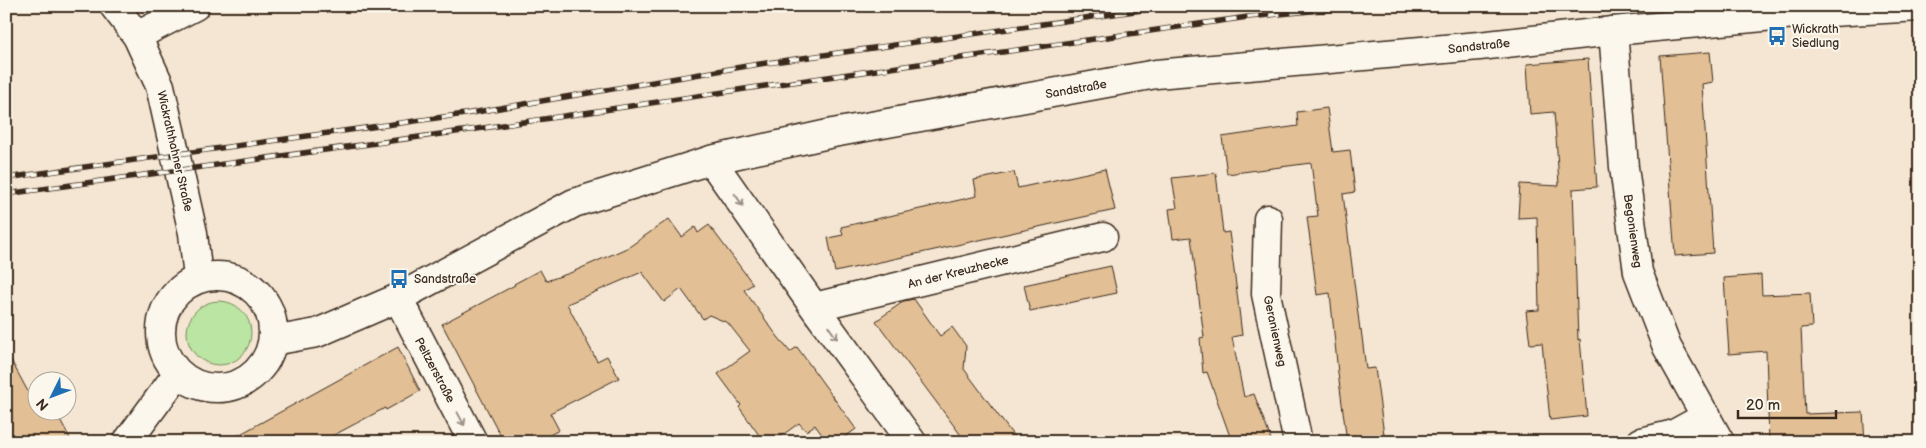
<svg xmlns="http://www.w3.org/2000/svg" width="1926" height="448" font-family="'Balsamiq Sans',sans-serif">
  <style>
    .green { fill: #bae5a2; stroke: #7a8860 }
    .building { fill: #e2bf94; stroke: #3b2a1e }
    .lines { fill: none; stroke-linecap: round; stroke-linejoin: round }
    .minor-casing { stroke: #3b2a1e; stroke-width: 31 }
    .secondary-casing { stroke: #3b2a1e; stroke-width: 31 }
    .minor { stroke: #fbf7ec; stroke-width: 28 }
    .secondary { stroke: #fbf7ec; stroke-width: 28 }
    .rail-casing { stroke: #3b2a1e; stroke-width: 5.5 }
    .rail { stroke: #fbf7ec; stroke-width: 4; stroke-dasharray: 11; stroke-linecap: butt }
    .oneway { stroke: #9b9085 }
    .labels { text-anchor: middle; stroke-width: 4; stroke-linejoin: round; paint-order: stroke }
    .poi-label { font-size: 12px; fill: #3b2a1e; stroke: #fbf7ec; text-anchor: start }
    .street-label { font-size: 12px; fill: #3b2a1e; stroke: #fbf7ec }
  </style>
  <rect width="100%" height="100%" fill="#f4e6d2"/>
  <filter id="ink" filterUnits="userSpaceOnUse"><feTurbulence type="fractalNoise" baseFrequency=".02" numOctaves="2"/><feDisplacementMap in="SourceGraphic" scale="10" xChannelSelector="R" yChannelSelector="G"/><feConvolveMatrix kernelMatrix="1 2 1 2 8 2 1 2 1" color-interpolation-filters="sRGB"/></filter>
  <g filter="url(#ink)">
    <!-- green -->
    <path class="green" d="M187 333a32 32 0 1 1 64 0a32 32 0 1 1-64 0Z"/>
    <!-- building -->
    <path class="building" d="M1710 52 1713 82 1702 84 1713 253 1675 256 1660 56Z
      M1588 59 1597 187 1573 189 1578 340 1580 339 1587 416 1550 420 1542 343 1530 344 1526 311 1539 310 1537 217 1518 218 1520 184 1559 186 1557 151 1554 112 1530 114 1527 64Z
      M1327 108 1333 152 1350 150 1355 192 1343 194 1360 330 1361 329 1366 369 1375 368 1385 442H1347L1338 373 1330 293 1317 295 1312 255 1307 217 1318 216 1311 163 1227 174 1222 137 1298 126 1297 112Z
      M1105 169 1115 210 835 272 828 238 843 235 841 227 977 196 974 180 1014 172 1018 188Z
      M1216 173 1223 233 1229 232 1237 293 1242 335 1232 337 1244 397 1254 394 1272 442H1232L1207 372 1203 373 1200 338 1204 337 1191 237 1173 239 1169 209 1177 208 1172 178Z
      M669 219 682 237 695 227 698 233 709 225 753 284 744 290 775 333 790 352 797 347 856 429 838 442H827L815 425 806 431 799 423 773 442H764L739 407 741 405 718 374 750 351 728 323 709 315 703 319 681 289 664 302 642 272 567 304 597 361 607 356 619 378 550 413 559 430 537 442H504L442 324 515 285 514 284 540 270 546 281 570 273 629 247Z
      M1111 266 1117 293 1030 311 1024 285Z
      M1761 275 1762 295 1810 293 1812 327 1801 328 1805 414 1863 412 1865 442H1769L1766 351 1729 354 1724 278Z
      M914 299 940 336 952 327 966 346 964 369 1018 442H966L890 340 876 321 904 301Z
      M398 347 420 391 386 410 385 408 321 442H226Z
      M6 351 38 410H55L72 442H6Z"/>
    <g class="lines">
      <!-- minor casing -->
      <g class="minor-casing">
        <path id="minor" d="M1613 31 1624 167 1638 272 1667 347 1720 442
          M137 36 195 6
          M711 160 814 307 912 442
          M1268 219 1266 294 1298 442
          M398 298 473 442
          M814 307 1103 237
          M1641 442 1674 434 1707 416"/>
      </g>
      <!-- secondary casing -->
      <g class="secondary-casing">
        <path id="secondary" d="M114 6 137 36 160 86 193 233 198 278
          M161 332a56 56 0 1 1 112 0a56 56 0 1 1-112 0Z
          M273 341 317 333 398 298 574 203 711 160 833 133 1156 74 1479 46 1613 31 1795 14 1920 7
          M127 442 178 373"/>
      </g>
      <!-- minor -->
      <use href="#minor" class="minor"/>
      <!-- secondary -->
      <use href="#secondary" class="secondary"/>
      <!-- rail casing -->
      <g class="rail-casing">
        <path id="rail" d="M6 178 465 114 753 65 1170 6
          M6 194 470 130 758 87 1248 17 1363 6"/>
      </g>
      <!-- rail -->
      <use href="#rail" class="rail"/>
    </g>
    <!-- one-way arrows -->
    <defs><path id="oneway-shaft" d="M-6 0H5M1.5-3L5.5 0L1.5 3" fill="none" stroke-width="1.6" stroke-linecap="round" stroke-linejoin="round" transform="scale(1.25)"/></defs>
    <g class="oneway">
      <use href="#oneway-shaft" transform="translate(739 200) rotate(55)"/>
      <use href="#oneway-shaft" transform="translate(833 333) rotate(54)"/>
      <use href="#oneway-shaft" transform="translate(461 419) rotate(62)"/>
    </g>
  </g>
  <!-- icons -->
  <defs>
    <g id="bus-bare" transform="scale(1.5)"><path d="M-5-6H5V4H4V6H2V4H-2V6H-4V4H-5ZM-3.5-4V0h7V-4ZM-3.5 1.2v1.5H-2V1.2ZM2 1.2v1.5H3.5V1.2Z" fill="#1f6fb2" stroke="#fbf7ec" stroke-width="2.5" paint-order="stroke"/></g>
  </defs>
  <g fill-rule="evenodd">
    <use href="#bus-bare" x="1777" y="36"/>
    <use href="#bus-bare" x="399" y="279"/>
  </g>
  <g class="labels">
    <!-- poi labels -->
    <g class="poi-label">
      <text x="1792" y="33">Wickrath<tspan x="1792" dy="14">Siedlung</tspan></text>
      <text x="414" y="283">Sandstraße</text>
    </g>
    <!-- street labels -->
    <g class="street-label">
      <text transform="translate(1479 46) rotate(-6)" y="4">Sandstraße</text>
      <text transform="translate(1076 89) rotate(-10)" y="4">Sandstraße</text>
      <text transform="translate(175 151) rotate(77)" y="4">Wickrathhahner Straße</text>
      <text transform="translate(1633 231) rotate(82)" y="4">Begonienweg</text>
      <text transform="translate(958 272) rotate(-14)" y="4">An der Kreuzhecke</text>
      <text transform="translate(1275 331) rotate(78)" y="4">Geranienweg</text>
      <text transform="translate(435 370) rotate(62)" y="4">Peltzerstraße</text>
    </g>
  </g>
  <!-- margin -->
  <rect width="1926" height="448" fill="none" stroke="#fbf7ec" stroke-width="25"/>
  <rect x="12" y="12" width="1901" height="423" fill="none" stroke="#3b2a1e" stroke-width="2" filter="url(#ink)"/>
  <!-- north arrow -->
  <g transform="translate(52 396) rotate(228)"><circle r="24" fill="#fbf7ec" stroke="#aea59a"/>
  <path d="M0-4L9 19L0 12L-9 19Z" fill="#1f6fb2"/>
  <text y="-8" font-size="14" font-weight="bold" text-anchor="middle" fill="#3b2a1e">N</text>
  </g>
  <!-- scale -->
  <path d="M1738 410v8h98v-8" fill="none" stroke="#3b2a1e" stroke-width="2.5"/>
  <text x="1746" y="410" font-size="15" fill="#3b2a1e" stroke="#fbf7ec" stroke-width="4" paint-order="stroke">20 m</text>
</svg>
